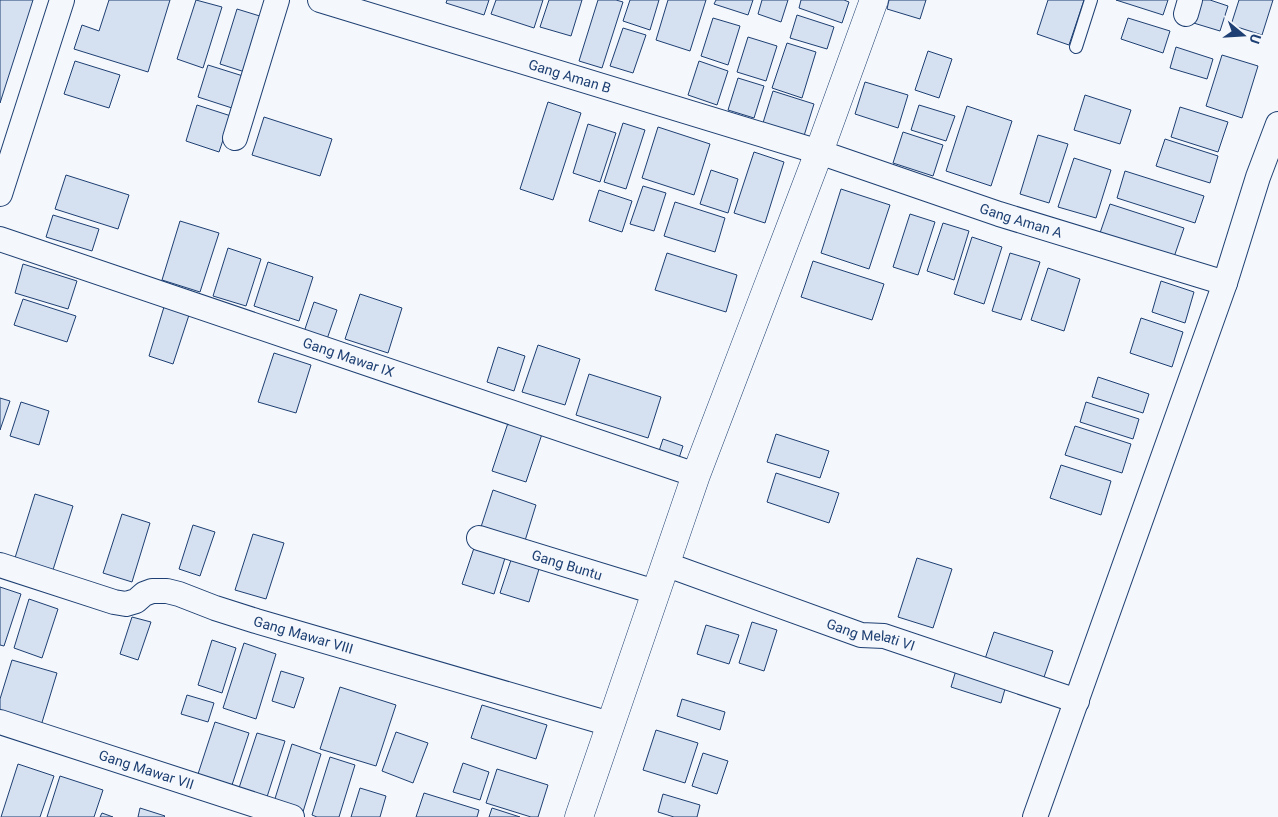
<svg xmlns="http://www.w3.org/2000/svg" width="1278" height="817" font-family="Roboto,sans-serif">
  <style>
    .building { fill: #d5e0f0; stroke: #1d3f73 }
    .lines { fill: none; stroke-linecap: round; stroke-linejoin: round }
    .service-casing { stroke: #1d3f73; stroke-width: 14 }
    .minor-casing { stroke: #1d3f73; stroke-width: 26 }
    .tertiary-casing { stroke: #1d3f73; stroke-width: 29 }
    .service { stroke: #f4f7fb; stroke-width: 12 }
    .minor { stroke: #f4f7fb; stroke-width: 24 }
    .tertiary { stroke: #f4f7fb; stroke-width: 28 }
    .labels { text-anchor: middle; stroke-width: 4; stroke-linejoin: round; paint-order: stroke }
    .street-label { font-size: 14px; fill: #1d3f73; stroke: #f4f7fb }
  </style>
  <rect width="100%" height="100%" fill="#f4f7fb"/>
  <!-- building -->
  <path class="building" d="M0 0H33L0 103Z
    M109 0H170L148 72 74 49 82 25 99 31Z
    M196 0 222 7 203 68 177 59Z
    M447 0H489L484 15 446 3Z
    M496 0H543L534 28 491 14Z
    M549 0H582L571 36 540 27Z
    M598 0H616L623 2 602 68 579 61Z
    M630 0H659L650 30 623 21Z
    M668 0H706L690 51 656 40Z
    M716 0H753L748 15 714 4Z
    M762 0H788L781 22 758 14Z
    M801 0H844L849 2 842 23 799 8Z
    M889 0H926L920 19 887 9Z
    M1048 0H1084L1069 45 1037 34Z
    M1116 0H1168L1163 15Z
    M1194 0H1210L1228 6 1220 31 1187 21Z
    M1239 0H1273L1262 35 1231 25Z
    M237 9 263 17 245 72 220 64Z
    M797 15 834 27 827 49 790 38Z
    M713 18 740 26 728 65 701 56Z
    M1128 18 1170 31 1163 53 1121 39Z
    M623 28 646 35 633 73 610 66Z
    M748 37 777 46 766 81 737 72Z
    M787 43 816 52 802 98 772 88Z
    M1176 47 1213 59 1207 79 1170 68Z
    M928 51 952 59 939 98 915 90Z
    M1222 55 1258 66 1242 118 1206 106Z
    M75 61 120 75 109 108 64 94Z
    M699 61 728 71 717 105 688 95Z
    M208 65 243 76 232 108 198 97Z
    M738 78 764 86 754 118 728 110Z
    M865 82 908 95 898 128 855 114Z
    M773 91 814 104 803 139 762 126Z
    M1085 95 1131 110 1120 144 1074 130Z
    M548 102 581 113 553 200 520 189Z
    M197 105 231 116 219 152 186 141Z
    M919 105 955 116 946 141 911 130Z
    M967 106 1012 121 991 186 946 171Z
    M1180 107 1228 122 1218 152 1171 137Z
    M264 117 332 139 320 176 252 155Z
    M623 123 645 130 626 189 604 182Z
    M588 124 616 133 600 182 573 173Z
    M658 127 710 144 694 195 642 178Z
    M903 132 943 145 933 176 893 163Z
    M1038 135 1068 144 1049 203 1020 194Z
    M1165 139 1218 156 1210 183 1156 166Z
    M754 152 784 162 765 223 734 213Z
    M1074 158 1111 170 1096 218 1058 207Z
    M711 170 738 179 728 213 700 204Z
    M1125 171 1204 196 1195 223 1117 198Z
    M66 175 129 195 118 229 55 209Z
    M643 186 666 193 654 231 630 224Z
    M841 189 890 205 869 269 821 253Z
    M599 190 632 201 622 232 589 221Z
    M675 202 725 218 715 252 664 236Z
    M1110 204 1184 228 1174 257 1100 233Z
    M910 214 935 222 918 275 893 267Z
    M53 215 99 229 92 251 46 237Z
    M180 221 219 233 200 292 162 280Z
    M943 223 969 231 954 280 927 271Z
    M972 237 1002 247 984 304 954 294Z
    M228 248 261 259 246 306 213 296Z
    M667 253 737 275 726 312 655 290Z
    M1010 253 1040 262 1021 320 992 311Z
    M813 261 884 284 872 320 801 297Z
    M268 262 313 277 299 321 254 306Z
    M23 264 77 281 68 309 15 293Z
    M1048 268 1080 279 1064 331 1031 320Z
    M1161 281 1194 292 1185 323 1152 312Z
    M360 294 402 308 388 353 345 339Z
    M23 299 76 316 67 342 14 325Z
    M314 302 337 310 326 342 303 335Z
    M164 307 189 315 173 364 149 356Z
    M1141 318 1183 332 1172 367 1130 353Z
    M538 345 580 359 565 405 522 392Z
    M498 347 525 356 514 391 487 382Z
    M274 353 311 365 296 413 258 402Z
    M589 374 661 397 648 438 576 415Z
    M1098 377 1149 394 1143 413 1092 397Z
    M0 398 10 401 0 430Z
    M21 402 49 411 39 445 10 436Z
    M1086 402 1139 419 1133 439 1080 422Z
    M508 423 542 434 526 482 492 471Z
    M1075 426 1131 444 1122 473 1065 455Z
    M776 434 829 451 820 478 767 462Z
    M663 439 683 446 677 464 657 457Z
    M1061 465 1111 481 1101 515 1050 498Z
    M776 473 839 493 829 523 767 502Z
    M493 490 536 505 524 544 480 530Z
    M35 494 73 506 52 573 14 561Z
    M122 514 150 523 132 582 103 573Z
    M193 525 215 532 200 576 179 569Z
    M253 534 284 543 266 599 235 590Z
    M474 548 505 558 494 594 462 584Z
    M917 558 952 569 933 628 898 617Z
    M511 560 539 569 529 602 500 593Z
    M0 587 21 594 4 646 0 645Z
    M29 599 58 609 42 658 14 648Z
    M132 617 151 622 138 660 120 654Z
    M752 622 777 630 764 671 739 663Z
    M706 625 739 635 729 664 697 654Z
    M994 632 1053 651 1042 683 983 665Z
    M212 640 236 648 222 693 198 685Z
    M244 643 276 654 256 719 223 708Z
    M12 660 57 673 40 729 0 716V699Z
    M957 667 1007 682 1001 703 951 687Z
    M281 671 304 678 294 708 272 701Z
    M340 687 396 705 376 766 320 749Z
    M187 695 214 703 208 722 181 714Z
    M682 699 725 712 720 730 677 716Z
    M482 705 547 725 536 759 471 738Z
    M215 722 249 733 232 785 198 774Z
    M656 730 698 743 685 783 643 770Z
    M396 732 428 743 413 783 382 771Z
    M257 733 285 741 266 800 238 791Z
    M292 744 321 754 302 815 273 805Z
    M703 753 728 761 717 794 692 786Z
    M330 757 355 765 339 817H317L312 815Z
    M463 763 489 772 480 800 453 792Z
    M18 764 54 776 40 817H1Z
    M497 769 548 785 538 817H531L486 803Z
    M60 776 103 790 94 817H47Z
    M360 788 386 796 380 817H351Z
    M424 793 479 810 477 817H416Z
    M663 794 700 805 697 817H674L658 812Z
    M140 808 165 816 164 817H138Z
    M492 808 520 817H489Z
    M102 813 113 817H100Z"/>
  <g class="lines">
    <!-- service casing -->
    <g class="service-casing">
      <path id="service" d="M1076 47 1091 0"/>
    </g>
    <!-- minor casing -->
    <g class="minor-casing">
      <g id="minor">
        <path id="s1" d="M320 0 819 152 999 214 1225 283"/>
        <path d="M1186 14 1190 0"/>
        <path d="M235 138 277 0"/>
        <path d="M0 194 62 0"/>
        <path id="s2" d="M0 239 696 475"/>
        <path id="s3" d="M479 538 655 592"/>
        <path id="s4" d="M665 564 861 635 884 636 1077 701"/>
        <path id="s5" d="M0 565 114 602 126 604 136 601 144 594 152 591H167L179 594 215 608 256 621 610 724"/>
        <path id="s6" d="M0 722 292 817"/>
        <path d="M1035 817 1225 283 1258 177 1278 124"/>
      </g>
    </g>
    <!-- tertiary casing -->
    <g class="tertiary-casing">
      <path id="tertiary" d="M579 817 696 475 819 152 874 0"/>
    </g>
    <!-- service -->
    <use href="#service" class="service"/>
    <!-- minor -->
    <use href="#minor" class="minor"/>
    <!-- tertiary -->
    <use href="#tertiary" class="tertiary"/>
  </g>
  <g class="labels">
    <!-- street labels -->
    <g class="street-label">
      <text dy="5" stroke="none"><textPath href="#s1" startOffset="261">Gang Aman B</textPath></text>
      <text dy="5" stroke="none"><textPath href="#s1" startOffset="735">Gang Aman A</textPath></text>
      <text dy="5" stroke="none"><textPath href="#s2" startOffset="368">Gang Mawar IX</textPath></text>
      <text dy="5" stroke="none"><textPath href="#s3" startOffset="92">Gang Buntu</textPath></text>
      <text dy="5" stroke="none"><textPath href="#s4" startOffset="218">Gang Melati VI</textPath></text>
      <text dy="5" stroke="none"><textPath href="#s5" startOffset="320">Gang Mawar VIII</textPath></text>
      <text dy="5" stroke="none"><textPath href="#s6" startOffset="154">Gang Mawar VII</textPath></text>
    </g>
  </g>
  <!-- north arrow -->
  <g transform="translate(1243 35) rotate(108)" stroke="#f4f7fb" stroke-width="4" paint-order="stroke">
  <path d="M0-4L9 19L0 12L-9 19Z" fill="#1d3f73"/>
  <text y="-8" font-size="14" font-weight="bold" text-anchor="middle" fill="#1d3f73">U</text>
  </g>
</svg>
